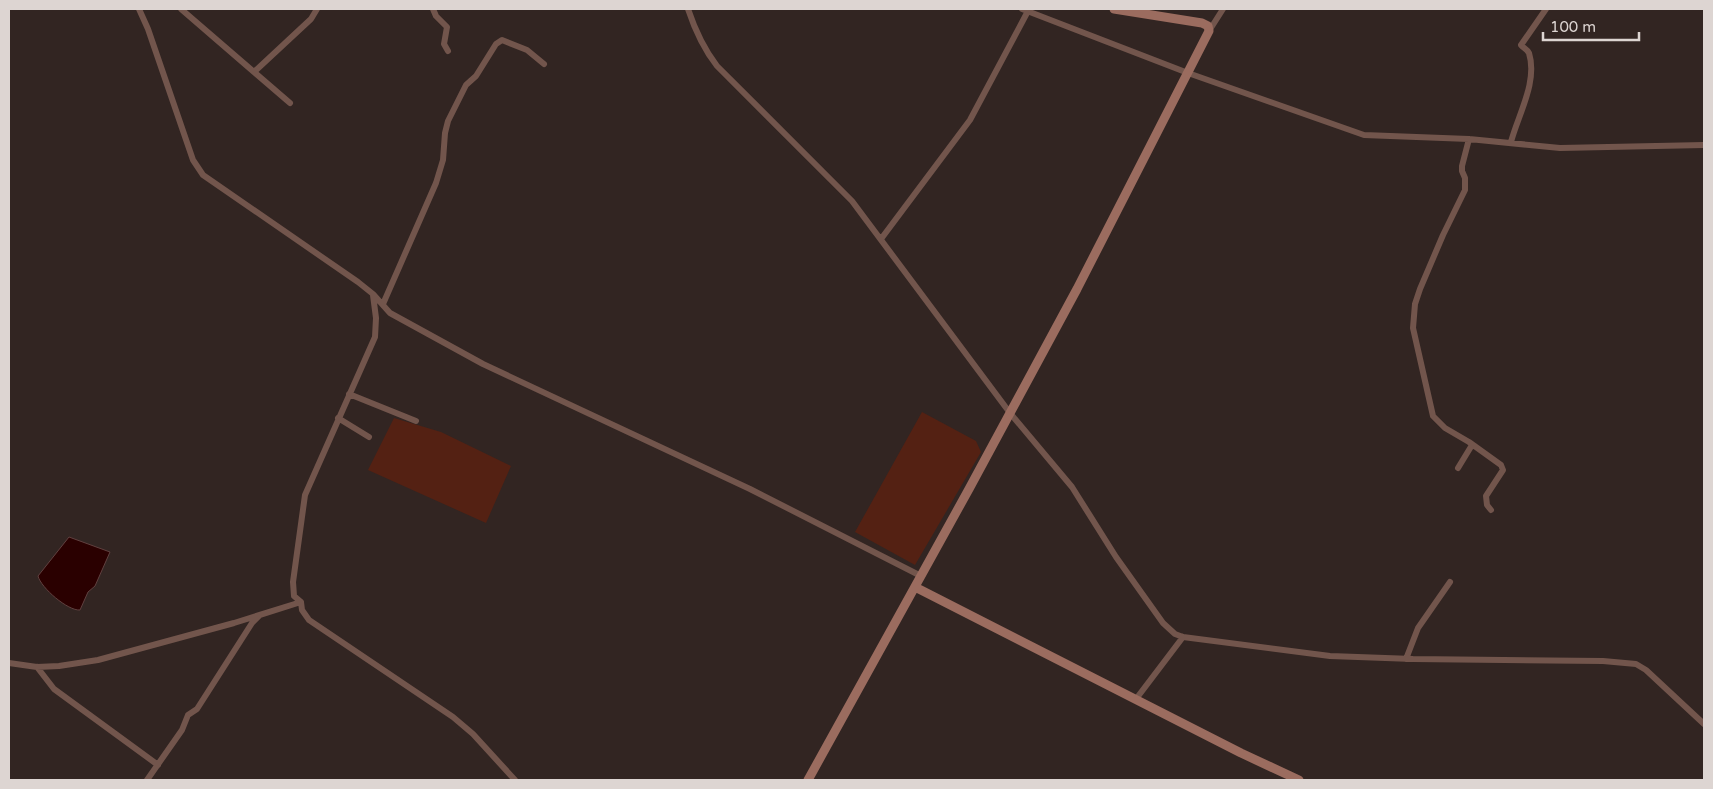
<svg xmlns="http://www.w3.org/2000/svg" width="1713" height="789" font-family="'Varela Round',sans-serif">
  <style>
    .green { fill: #542113 }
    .water { fill: #2a0000; stroke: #60403f }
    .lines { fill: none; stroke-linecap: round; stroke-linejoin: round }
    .street { stroke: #72554c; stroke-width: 6 }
    .secondary { stroke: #9b6c5f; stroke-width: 9 }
  </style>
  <rect width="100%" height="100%" fill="#322522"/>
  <!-- green -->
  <path class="green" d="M922 412 976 441 981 452 915 565 855 532Z
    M394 418 441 432 511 466 486 523 368 470Z"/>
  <!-- water -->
  <path class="water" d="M69 537 110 552 95 586 88 592 80 610C68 611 41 588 38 576Z"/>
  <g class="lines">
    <!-- street -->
    <path class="street" d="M139 9 148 29 193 160 203 175 358 282 373 294 390 313 483 364 750 489 921 576
      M181 9 290 103
      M433 9 436 16 447 27 444 44 448 51
      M688 9C695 30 703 48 717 66L852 201 1010 413 1072 487 1116 557 1163 623 1175 634 1183 637 1330 656 1413 659 1603 661 1636 664 1646 670 1704 724
      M1022 9 1188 73 1364 135 1469 139 1560 148 1704 145
      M1209 31 1223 9
      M254 72 311 19 317 9
      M1469 139 1462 166V171L1465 178V190L1443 235 1420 289 1415 304 1413 328 1433 416 1445 428 1469 442 1501 465 1503 470 1486 496 1487 505 1491 510
      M1511 142C1518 115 1538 82 1529 53 1527 49 1523 48 1521 45L1546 9
      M881 239 970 120 1028 11
      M373 295 376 318 375 337 305 495 293 582 294 596 301 602 302 610 309 620 453 717 473 734 515 780
      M383 304 436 183 443 160 445 133 448 121 466 85 476 76 496 44 502 40 527 50 544 64
      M349 394 416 421
      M338 418 369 437
      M1458 468 1472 445
      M1406 659 1418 628 1450 582
      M9 663 37 667 59 666 98 660 234 623 301 602
      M37 667 54 689 158 765
      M1136 699 1183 637
      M147 780 182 730 188 715 197 709 252 623 259 616"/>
    <!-- secondary -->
    <path class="secondary" d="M915 587 1241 753 1299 780
      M808 780 969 489 1077 289 1209 31 1208 26 1202 23 1114 9"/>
  </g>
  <!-- border -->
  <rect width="1713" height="789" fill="none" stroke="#ddd5d2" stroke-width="20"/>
  <!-- scale -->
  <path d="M1543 32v8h96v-8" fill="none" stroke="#ddd5d2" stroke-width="2.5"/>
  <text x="1550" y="32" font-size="15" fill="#ddd5d2" stroke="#322522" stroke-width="4" paint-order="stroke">100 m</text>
</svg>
